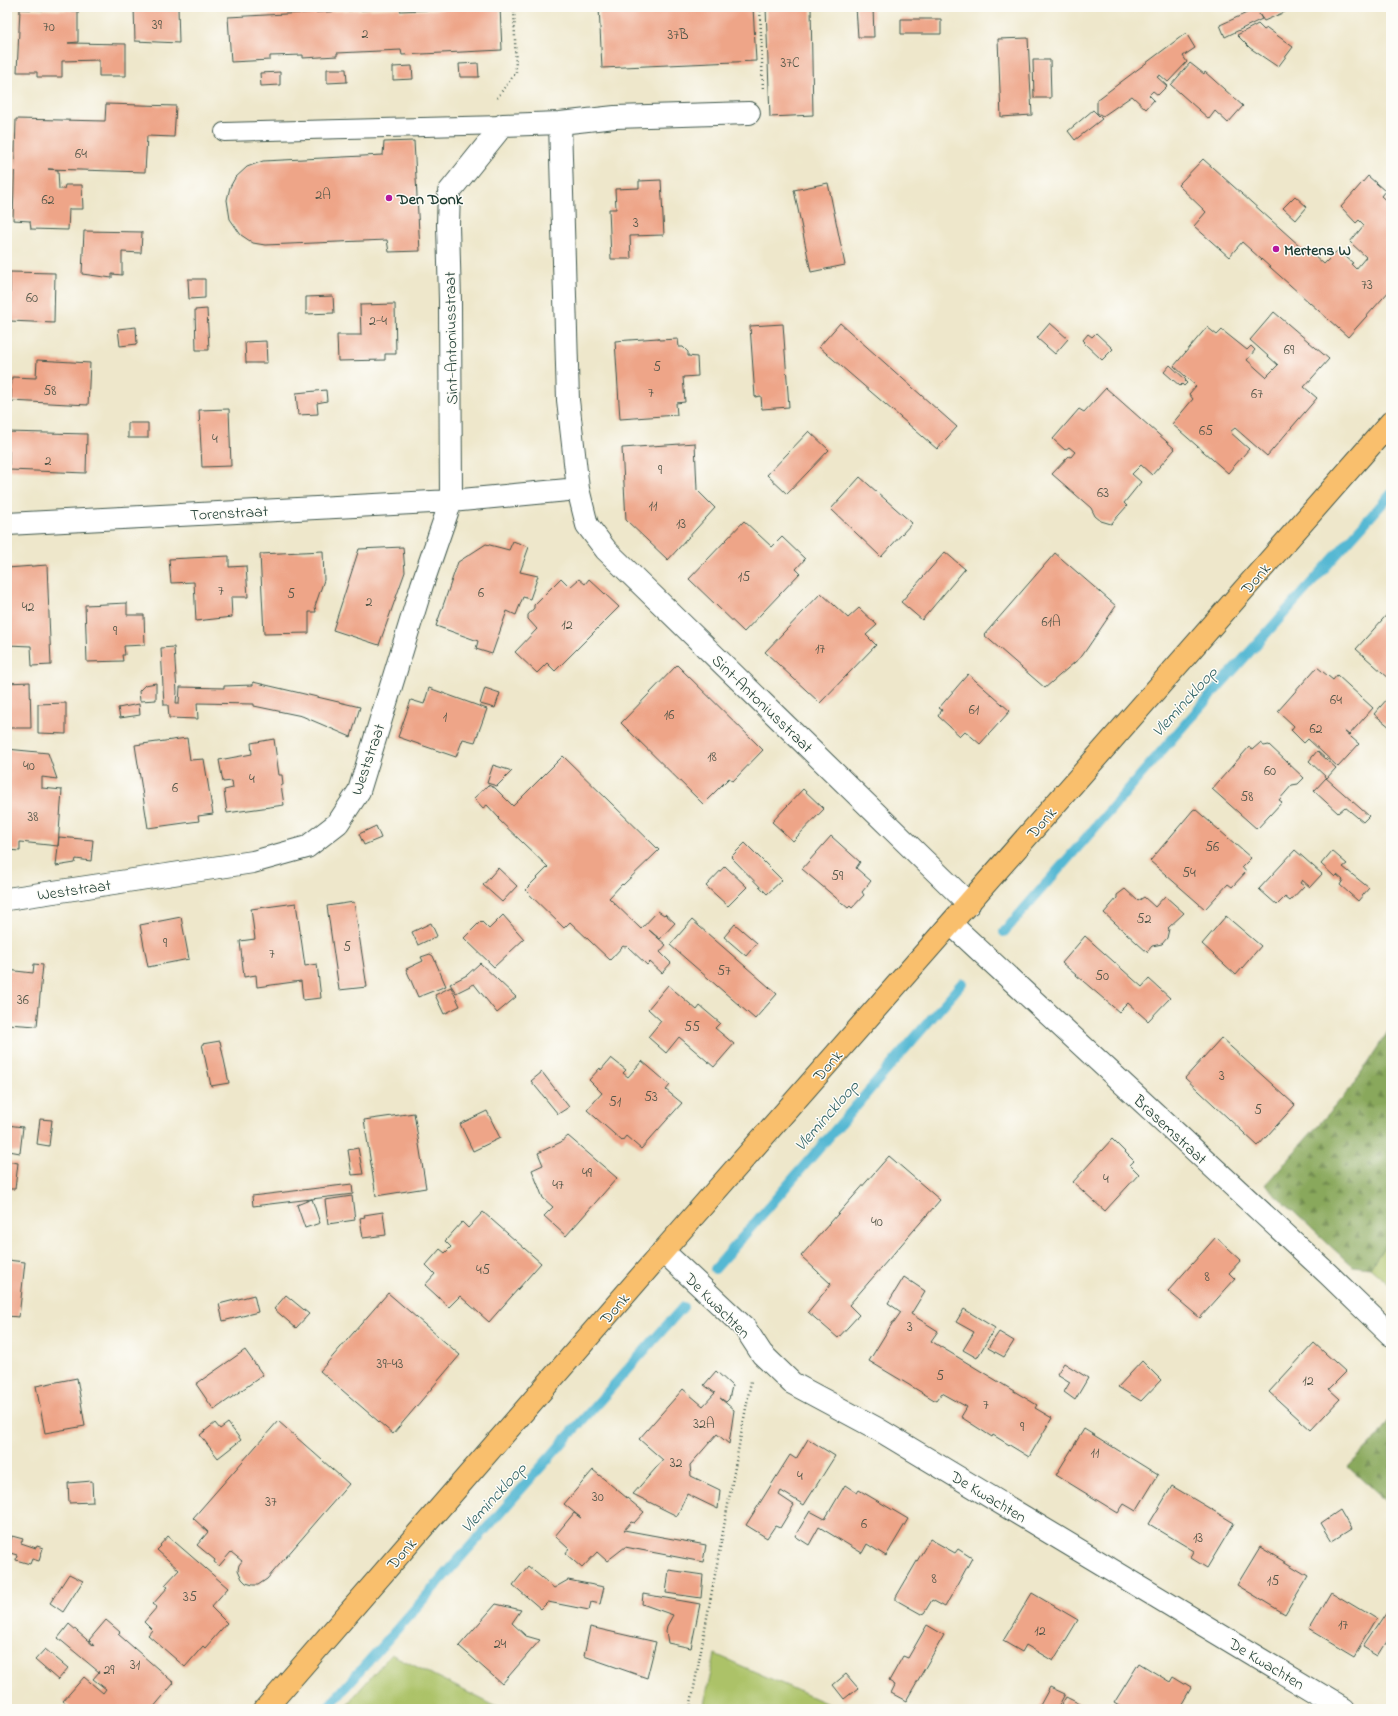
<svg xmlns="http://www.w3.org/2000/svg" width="1398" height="1716" font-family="'Indie Flower',sans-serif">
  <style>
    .green { fill: #acc267; stroke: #66804e }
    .forest { fill: url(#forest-firs); stroke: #547248 }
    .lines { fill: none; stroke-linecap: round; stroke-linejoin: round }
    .stream { stroke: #55b8d3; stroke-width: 10 }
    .building { fill: #eea588 }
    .lane-casing { stroke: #3e564b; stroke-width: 20 }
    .street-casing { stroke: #3e564b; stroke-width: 24 }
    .primary-casing { stroke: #3e564b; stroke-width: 24 }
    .path { stroke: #3e564b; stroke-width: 2.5; stroke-dasharray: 1 3; stroke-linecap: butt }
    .lane { stroke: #fff; stroke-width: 18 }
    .street { stroke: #fff; stroke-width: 22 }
    .primary { stroke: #f9bf6d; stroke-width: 22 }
    .poi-dot { fill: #b5179e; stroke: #fdfcf7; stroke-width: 1.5 }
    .labels { text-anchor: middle; stroke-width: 3; stroke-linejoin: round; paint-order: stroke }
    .number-label { font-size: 14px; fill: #535749 }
    .poi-label { font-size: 16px; font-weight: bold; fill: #1f3d34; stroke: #fdfcf7; text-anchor: start }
    .street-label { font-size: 16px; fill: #1f3d34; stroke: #fdfcf7 }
    .water-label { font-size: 17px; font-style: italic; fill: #2f6264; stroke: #fdfcf7 }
  </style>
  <defs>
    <pattern id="forest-firs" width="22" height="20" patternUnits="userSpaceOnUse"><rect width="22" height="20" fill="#89a85c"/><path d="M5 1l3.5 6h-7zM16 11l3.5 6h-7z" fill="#6f8a4d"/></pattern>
  </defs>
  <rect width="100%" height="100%" fill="#fdfcf7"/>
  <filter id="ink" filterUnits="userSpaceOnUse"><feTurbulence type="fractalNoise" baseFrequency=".025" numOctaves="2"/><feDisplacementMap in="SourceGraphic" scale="8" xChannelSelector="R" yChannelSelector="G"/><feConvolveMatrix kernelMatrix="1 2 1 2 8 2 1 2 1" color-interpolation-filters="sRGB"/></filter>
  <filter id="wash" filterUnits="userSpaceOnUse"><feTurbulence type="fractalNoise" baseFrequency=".012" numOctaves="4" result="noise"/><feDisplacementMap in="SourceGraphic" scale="16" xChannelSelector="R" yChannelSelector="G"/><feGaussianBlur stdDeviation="0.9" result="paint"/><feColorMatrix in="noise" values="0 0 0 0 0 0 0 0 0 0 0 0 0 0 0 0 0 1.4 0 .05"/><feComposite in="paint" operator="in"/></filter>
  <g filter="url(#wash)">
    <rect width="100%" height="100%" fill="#eee7cb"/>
    <!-- green -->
    <path class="green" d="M1391 1236V1286L1370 1268Z
      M391 1654 501 1709H343Z
      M715 1654 839 1709H703Z"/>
    <!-- forest -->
    <path class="forest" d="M1391 1027V1236L1370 1268 1352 1266 1265 1185 1351 1088Z
      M1391 1417V1506L1348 1467 1378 1436Z"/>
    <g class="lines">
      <!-- stream -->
      <path class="stream" d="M1004 932 1186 723 1391 494
        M715 1269 962 983
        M326 1709 683 1307"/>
    </g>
    <g id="blocks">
      <!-- building -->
      <path class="building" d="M134 7H178L179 43 135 41Z
        M500 7 502 50 402 55 401 50 337 53V56L303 58V55L270 56V60L231 62 228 17 400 8V11Z
        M599 7H753L756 61 602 68Z
        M766 7H792V8L811 7 813 115 770 117Z
        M856 7H873L874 37H858Z
        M1260 7H1287V11L1264 21 1259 14 1262 19 1225 37 1220 25Z
        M20 9 78 11V42L68 43 126 44V76H99V60L62 61V77H37V72H17Z
        M901 19H941V34H901Z
        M1258 24 1264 30 1267 28 1293 47 1278 67 1250 48 1237 35Z
        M1186 33 1195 48 1183 56 1187 62 1168 82 1160 75 1157 77 1167 86 1158 95 1153 91 1149 95 1154 100 1146 109 1132 96 1103 116 1097 113V100Z
        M1028 38 1032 115 1001 117 998 39Z
        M1033 60H1050L1051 98H1034Z
        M478 63 479 77H460L459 64Z
        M1190 63 1204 74 1205 72 1243 106 1228 123 1215 111 1209 119 1171 85Z
        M412 66 413 79 393 80V67Z
        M327 69H346L347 82 327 83Z
        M280 72V85L261 86 260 73Z
        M106 104 176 106 174 137 147 136 145 172 48 169 58 170 59 189H64L65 185H82L83 209H69L68 230 31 229 30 221 13 220 16 119 105 121Z
        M1093 110 1102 119 1075 140 1068 131Z
        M414 141 420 251 389 252 387 240 265 245 253 243 241 235 230 219 227 200 230 187 235 178 247 167 263 161 383 155 384 142Z
        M1203 159 1310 255 1313 254 1324 264 1338 250 1353 263 1351 264 1356 269 1366 257 1350 242 1364 225 1359 220 1356 223 1341 207 1368 176 1385 191 1381 196 1391 205V289L1348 337 1242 242 1229 257 1194 226 1206 212 1178 185Z
        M661 180 664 235 630 236 631 259H611L609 209H616L615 189 639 188V181Z
        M828 183 845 265 811 272 794 190Z
        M1295 196 1307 207 1296 220 1283 208Z
        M84 231 142 232 141 253 122 252V275L112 274V278L82 274Z
        M10 272 55 273 54 323 10 321Z
        M188 279H205V298L189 299Z
        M333 296 334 313 306 314V297Z
        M395 304 396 354H385V360L338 361 337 335H361L360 305Z
        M207 309 209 350H196L195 310Z
        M1274 312 1329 359 1304 387 1317 398 1267 456 1235 428 1230 432 1249 449 1228 473 1172 424 1193 399 1189 394 1196 386 1174 366 1207 327 1217 335 1222 330 1247 350 1251 346 1255 350 1247 360 1266 377 1278 365 1250 340Z
        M840 323 957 427 937 449 819 347Z
        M1050 323 1068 339 1055 354 1037 338Z
        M783 324 789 407 762 409 761 396 755 397 750 326Z
        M136 327 137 344 120 346 118 329Z
        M1096 333 1113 349 1102 360 1084 343 1085 342 1083 340 1088 334 1092 337Z
        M658 338 659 340 678 339 679 347H683L688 352V356L697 357 698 376 683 377 685 402 676 403 677 415 620 419 615 341Z
        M266 341 267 363H246L245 342Z
        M37 360 90 363 88 405 11 401 12 377 36 378Z
        M1170 365 1186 380 1185 381 1187 383 1184 386 1182 384 1180 386 1164 372Z
        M1106 388 1175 449 1152 475 1141 465 1132 474 1141 482 1124 503 1127 506 1111 524 1101 521 1095 516 1091 508 1052 474 1069 456 1071 457 1075 452 1069 447 1065 450 1053 439 1079 409 1084 412Z
        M326 390 327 401 317 403 318 414 298 415 296 393Z
        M229 409 231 466 202 467 199 410Z
        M128 423H148V438H128Z
        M809 431 829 450 787 494 767 475Z
        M7 432 87 434 86 473 9 470V451L7 450Z
        M695 443 697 490 715 508 668 560 626 520 622 448Z
        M860 477 912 523 881 557 831 509Z
        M744 521 772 547 782 537 805 559 796 569 800 573 744 632 689 579Z
        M513 541 529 547 520 572 538 576 530 599 523 597 516 615 507 611 492 654 476 649 478 641 436 626 458 562 486 544 509 550Z
        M403 547 405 572 379 645 333 630 359 549Z
        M323 551 324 580 315 606 316 612H309V633L264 634 260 554Z
        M945 552 965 569 922 620 901 602Z
        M1055 553 1116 606 1082 656 1045 688 984 635Z
        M229 556V567L246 566 248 597H231L232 617 196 621 194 582 171 583 169 559Z
        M47 565 51 665 32 666 31 646 7 645V568Z
        M561 578 570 587 579 579 585 584 589 579 619 607 555 671 547 663 537 673 515 652 537 629 528 619V615L534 608V605Z
        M821 593 848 618 859 608 877 625 866 635 876 645 820 703 765 652Z
        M127 603V615H144L145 645 124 646 125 655H122L123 661 87 662 85 605Z
        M1391 610V680L1356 649Z
        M174 647 177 692 176 703H179L180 687 224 688V686L253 685V682L360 707 351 737 302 716 254 706V704L197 703 198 719 169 718 168 705H164L161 648Z
        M677 665 763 750 733 781 729 778 703 804 621 723Z
        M1317 667 1333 680 1337 675 1373 708 1349 735 1344 731 1359 744 1338 767 1308 739 1304 743 1291 730 1294 726 1278 711Z
        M968 674 1010 711 980 744 965 731 960 736 938 716 942 710 939 708Z
        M30 682 31 728H7V683Z
        M156 683V700L140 701 139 691 145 685Z
        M429 688 487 709 475 742 463 739 456 757 398 737 411 700 424 704Z
        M485 688 500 693 495 708 480 704Z
        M1388 698 1391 701V728L1374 714Z
        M66 703V734L38 733V704Z
        M139 704 140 715 120 718 118 708Z
        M187 738 190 760 204 759 213 814 198 816 199 821 148 828 135 745Z
        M274 739 279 775H282L283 785H281L284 805 227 813 224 790 233 788 232 781 223 782 219 760 252 754 251 743Z
        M1260 743 1264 746 1269 745 1304 778 1298 784 1292 785 1279 800 1282 802 1257 829 1212 789 1249 747 1253 749Z
        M7 749 48 753 57 779 42 777V788L62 790 58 846 20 842V851L7 850Z
        M1317 751 1336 768 1327 778 1309 761Z
        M563 756 659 850 623 885 622 884 609 898 641 929 658 911 664 915 665 914 675 923 660 939 649 930 666 945 660 952 671 963 662 973 650 962 647 965 627 946 625 947 623 946 610 960 570 922 564 928 525 890 548 867 498 819 499 818 487 805 483 808 474 798 488 785 495 788 513 806Z
        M493 765 512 771 497 786 487 783Z
        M1326 778 1369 816 1363 822 1345 807 1338 813 1314 791Z
        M803 789 824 809 793 841 772 822Z
        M1195 809 1251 858 1242 867 1246 872 1232 887 1228 884 1205 909 1150 861 1193 810Z
        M376 826 381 838 364 845 359 834Z
        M831 836 860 862 856 868 871 881 862 892 864 895 852 908 850 906 848 908 802 869Z
        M59 837 93 840 91 861 76 859 75 863 56 866Z
        M745 843 782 880 767 894 731 857Z
        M1295 850 1322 874 1310 887 1302 880 1300 883 1304 886 1290 901 1285 897 1277 905 1259 889Z
        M1332 851 1347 864 1343 867 1369 888 1358 901 1340 885 1343 880 1337 875 1335 877 1321 864Z
        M725 866 747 887 728 906 706 886Z
        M498 868 517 886 502 902 483 885Z
        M1125 889 1138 901 1144 897 1155 907 1165 896 1184 913 1168 928 1169 929 1167 938 1162 944 1152 946 1147 952 1104 913 1117 898V895Z
        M354 902 367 987 339 990 327 906Z
        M296 903 305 966 317 964 321 998 303 1000 301 981 257 987 256 975 244 977 240 941 255 939 251 909Z
        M503 915 524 939 494 967 464 938 481 921 489 929Z
        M1226 916 1261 946 1236 975 1202 944Z
        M181 917 189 959 148 967 140 925Z
        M692 920 777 994 755 1019 670 945Z
        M431 923 437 936 418 945 412 932Z
        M735 924 757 943 746 956 724 937Z
        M1085 936 1142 987 1149 979 1170 998 1148 1021 1128 1003 1119 1012 1062 963Z
        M430 954 433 956 446 986 418 997 406 969 423 961 421 957Z
        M480 963 516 997 497 1013 474 984 456 993 450 984 467 975Z
        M34 964 43 965 37 1026 7 1024V970L33 973Z
        M668 985 697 1010 700 1006 720 1023 715 1028 734 1044 714 1067 679 1037 666 1053 648 1037 661 1021 648 1009Z
        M451 987 460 1006 444 1014 435 995Z
        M1221 1038 1295 1105 1258 1146 1185 1078Z
        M220 1041 229 1083 211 1086 202 1044Z
        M611 1058 626 1070 623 1073 628 1077 642 1061 670 1085 666 1090 682 1103 641 1149 626 1136 622 1141 587 1110 602 1093 589 1080 600 1068 601 1070Z
        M542 1072 569 1107 558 1114 531 1081Z
        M487 1111 500 1138 473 1151 460 1124Z
        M414 1113 426 1188 376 1196 364 1120Z
        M40 1119 52 1120 49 1146 37 1144Z
        M7 1125 23 1127 20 1153 9 1151 8 1159Z
        M568 1136 617 1178 566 1236 544 1216 553 1207 543 1198 532 1170 543 1165 538 1153 561 1142Z
        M1112 1139 1134 1161 1130 1165 1139 1174 1105 1211 1073 1182Z
        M358 1148 363 1174 352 1175 348 1150Z
        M889 1156 940 1200 849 1305 859 1315 838 1338 808 1312 831 1284 801 1256Z
        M7 1161 18 1163 15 1189H7Z
        M352 1184 353 1194 253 1206 252 1196Z
        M352 1196 355 1220 328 1224 325 1200Z
        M312 1199 320 1223 305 1228 297 1205Z
        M383 1212 386 1235 363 1238 360 1218 365 1217 364 1215Z
        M483 1212 541 1263 489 1322 460 1296 449 1307 425 1285 435 1274 426 1265 440 1249 445 1253 451 1247 445 1241 462 1222 468 1228Z
        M1216 1237 1241 1260 1229 1273 1235 1279 1200 1318 1168 1291Z
        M7 1260 25 1262 19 1317 7 1316Z
        M904 1277 925 1291 911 1314 938 1331 931 1341 1037 1405 1035 1408 1052 1418 1029 1457 993 1435 992 1437 961 1417 967 1407 942 1393 936 1401 869 1361 893 1322H894L901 1312 888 1303Z
        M388 1293 460 1355 393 1434 320 1371Z
        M254 1295 258 1312 223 1321 219 1304Z
        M286 1295 309 1314 296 1328 274 1309Z
        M964 1309 995 1328 977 1358 963 1350 974 1332 956 1322Z
        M999 1332 1014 1341 1004 1357 988 1348Z
        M1314 1343 1346 1372 1329 1389 1340 1399 1311 1430 1269 1392Z
        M245 1350 263 1375 214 1410 196 1384Z
        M1142 1361 1161 1380 1141 1401 1118 1387Z
        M1064 1363 1088 1378 1075 1400 1064 1392 1070 1382 1057 1374Z
        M716 1371 732 1386 729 1399 726 1402 720 1398 734 1410 729 1444 717 1434 690 1465 691 1476 720 1490 718 1509 687 1494 677 1516 633 1494 663 1460 639 1439 683 1389 703 1406 715 1393 704 1385Z
        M77 1378 85 1426 45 1433 36 1386Z
        M278 1421 349 1484 267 1579 258 1585H253L246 1583 242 1579 238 1570 239 1565 242 1561 231 1552 219 1566 214 1562 215 1560 197 1545 208 1532 193 1518Z
        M215 1423 220 1429 228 1423 241 1440 218 1458 200 1435Z
        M1084 1429 1158 1475 1136 1511 1124 1504 1118 1513 1056 1475Z
        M808 1439 835 1456 804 1505 781 1491 779 1495 794 1505 780 1528 775 1526 767 1538 746 1525 790 1455 796 1459Z
        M593 1470 644 1512 634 1523 631 1522 624 1530 706 1545 703 1562 625 1547 607 1561 597 1552 582 1568 566 1554 569 1549 555 1536 574 1513 581 1518 564 1504Z
        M92 1481 93 1502 69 1503 68 1483Z
        M845 1485 857 1493 859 1490 908 1519 886 1556 867 1544 862 1553 819 1527 809 1545 795 1536 810 1511 825 1519Z
        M1172 1486 1234 1523 1207 1568 1191 1558 1194 1551 1149 1524Z
        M1340 1510 1351 1529 1332 1541 1321 1523Z
        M12 1536 23 1539 21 1543 36 1548 37 1546 43 1548 39 1561 32 1559 30 1564 16 1560 17 1555 7 1552Z
        M168 1536 228 1588 211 1607 227 1623 205 1648 203 1646 185 1667 148 1635 152 1630 144 1622 157 1607 153 1604 168 1587 165 1585 179 1570 157 1550 161 1546 160 1545Z
        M930 1539 955 1553 958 1549 972 1558 945 1607 932 1600 924 1613 921 1614 896 1600V1597Z
        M1260 1547 1308 1576 1285 1614 1237 1585Z
        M528 1566 554 1588 568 1580 604 1587 600 1604 591 1602 589 1610 548 1602 541 1609 513 1585Z
        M669 1570 703 1575 701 1598 666 1593Z
        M69 1574 83 1581 63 1612 50 1603Z
        M1331 1592 1376 1619 1354 1656 1309 1629Z
        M1032 1593 1078 1620 1053 1661 1026 1645 1022 1652 1003 1641Z
        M643 1594 700 1604 691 1648 668 1643 666 1631 667 1626 673 1615 642 1604Z
        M496 1604 521 1610 512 1623 526 1636 540 1640 502 1684 459 1646Z
        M1387 1611 1391 1613V1635L1378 1656 1363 1647Z
        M106 1620 120 1632 118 1634 174 1683 152 1709H72L63 1701 84 1677 103 1693 106 1689 93 1679 99 1672 58 1638 69 1624 94 1646 89 1640Z
        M927 1625 944 1635 906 1701 891 1693 895 1685 889 1681 903 1656 908 1658Z
        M590 1627 656 1642 647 1678 584 1656Z
        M45 1649 68 1668 58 1680 35 1660Z
        M1139 1663 1170 1682 1173 1677 1191 1688 1179 1709H1124L1114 1703Z
        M846 1674 858 1688 844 1699 833 1685Z
        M1050 1687 1065 1694 1057 1709H1038Z
        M1066 1697 1082 1705 1080 1709H1059Z"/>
    </g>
  </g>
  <g filter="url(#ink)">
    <use href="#blocks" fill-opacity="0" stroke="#3e564b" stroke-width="1"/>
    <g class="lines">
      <!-- lane casing -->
      <g class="lane-casing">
        <path id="lane" d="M224 132 503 125"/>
      </g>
      <!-- street casing -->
      <g class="street-casing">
        <path id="street" d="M560 123 568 400 578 489 587 525 606 550 969 904
          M7 524 451 501 578 489
          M7 899 253 862 307 847 338 823 359 791 422 585 451 501 450 301 448 225 449 192 503 125 560 123 615 117 749 113
          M951 924 1328 1274 1391 1335
          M663 1251 745 1328 762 1354 792 1383 876 1428 1343 1709"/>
      </g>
      <!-- primary casing -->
      <g class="primary-casing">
        <path id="primary" d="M265 1709 663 1251 1391 422"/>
      </g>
      <!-- path -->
      <path class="path" d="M760 7 763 89
        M497 98 516 72 514 7
        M690 1709 751 1381"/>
      <!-- lane -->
      <use href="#lane" class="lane"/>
      <!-- street -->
      <use href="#street" class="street"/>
      <!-- primary -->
      <use href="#primary" class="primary"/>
    </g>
  </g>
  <!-- markers -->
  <g class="poi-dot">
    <circle cx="389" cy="198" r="4"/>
    <circle cx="1276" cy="249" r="4"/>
  </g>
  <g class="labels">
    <!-- number labels -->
    <g class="number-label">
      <text x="157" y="29">39</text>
      <text x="49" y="31">70</text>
      <text x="365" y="38">2</text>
      <text x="678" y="39">37B</text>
      <text x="790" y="67">37C</text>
      <text x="81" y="158">64</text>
      <text x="323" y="199">2A</text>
      <text x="48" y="204">62</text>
      <text x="636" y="227">3</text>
      <text x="1367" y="289">73</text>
      <text x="32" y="302">60</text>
      <text x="378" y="325">2-4</text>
      <text x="1289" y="354">69</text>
      <text x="657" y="371">5</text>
      <text x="50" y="395">58</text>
      <text x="651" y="397">7</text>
      <text x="1257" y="398">67</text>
      <text x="1206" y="435">65</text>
      <text x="215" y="443">4</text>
      <text x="48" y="465">2</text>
      <text x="660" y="474">9</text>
      <text x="1103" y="497">63</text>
      <text x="653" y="510">11</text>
      <text x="681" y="528">13</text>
      <text x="744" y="581">15</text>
      <text x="221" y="595">7</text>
      <text x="481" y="597">6</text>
      <text x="291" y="598">5</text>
      <text x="369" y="606">2</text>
      <text x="28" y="611">42</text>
      <text x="1051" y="626">61A</text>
      <text x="567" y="629">12</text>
      <text x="115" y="635">9</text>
      <text x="820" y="653">17</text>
      <text x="1336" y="704">64</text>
      <text x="974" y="714">61</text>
      <text x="669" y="719">16</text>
      <text x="445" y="721">1</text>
      <text x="1316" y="733">62</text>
      <text x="712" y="761">18</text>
      <text x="29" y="770">40</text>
      <text x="1270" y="775">60</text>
      <text x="252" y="783">4</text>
      <text x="175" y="792">6</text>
      <text x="1247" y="801">58</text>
      <text x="33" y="821">38</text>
      <text x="1212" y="851">56</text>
      <text x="1189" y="877">54</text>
      <text x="837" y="880">59</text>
      <text x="1144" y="923">52</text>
      <text x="165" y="947">9</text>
      <text x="347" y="951">5</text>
      <text x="272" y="958">7</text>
      <text x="724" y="975">57</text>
      <text x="1102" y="980">50</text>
      <text x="23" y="1004">36</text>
      <text x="692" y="1031">55</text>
      <text x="1222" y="1080">3</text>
      <text x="651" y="1101">53</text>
      <text x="615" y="1106">51</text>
      <text x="1258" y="1114">5</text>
      <text x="587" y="1177">49</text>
      <text x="1106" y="1183">4</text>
      <text x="558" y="1189">47</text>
      <text x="877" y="1226">40</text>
      <text x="483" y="1274">45</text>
      <text x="1207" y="1281">8</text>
      <text x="910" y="1331">3</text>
      <text x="390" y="1368">39-43</text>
      <text x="940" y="1380">5</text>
      <text x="1308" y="1385">12</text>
      <text x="986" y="1409">7</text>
      <text x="704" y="1428">32A</text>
      <text x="1022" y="1431">9</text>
      <text x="1095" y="1457">11</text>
      <text x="676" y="1467">32</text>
      <text x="800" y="1480">4</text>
      <text x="598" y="1501">30</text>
      <text x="271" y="1506">37</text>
      <text x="864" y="1528">6</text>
      <text x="1198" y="1542">13</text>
      <text x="934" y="1583">8</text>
      <text x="1273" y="1585">15</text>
      <text x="190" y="1601">35</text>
      <text x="1343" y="1629">17</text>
      <text x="1040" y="1635">12</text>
      <text x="500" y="1648">24</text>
      <text x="135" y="1669">31</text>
      <text x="109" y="1674">29</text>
    </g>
    <!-- poi labels -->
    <g class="poi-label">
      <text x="397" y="204">Den Donk</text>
      <text x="1284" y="255">Mertens W</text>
    </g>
    <!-- street labels -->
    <g class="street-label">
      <text transform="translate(450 338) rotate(-91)" y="6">Sint-Antoniusstraat</text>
      <text transform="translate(229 512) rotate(-3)" y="6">Torenstraat</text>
      <text transform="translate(1255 578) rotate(-49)" y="6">Donk</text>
      <text transform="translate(763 703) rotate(44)" y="6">Sint-Antoniusstraat</text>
      <text transform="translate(367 759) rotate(-71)" y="6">Weststraat</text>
      <text transform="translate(1041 822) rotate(-49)" y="6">Donk</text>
      <text transform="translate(74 889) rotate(-8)" y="6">Weststraat</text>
      <text transform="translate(827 1065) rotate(-49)" y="6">Donk</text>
      <text transform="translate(1171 1129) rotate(43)" y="6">Brasemstraat</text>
      <text transform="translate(718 1305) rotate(45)" y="6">De Kwachten</text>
      <text transform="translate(614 1308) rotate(-49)" y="6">Donk</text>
      <text transform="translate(989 1496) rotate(31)" y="6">De Kwachten</text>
      <text transform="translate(401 1553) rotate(-49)" y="6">Donk</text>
      <text transform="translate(1267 1663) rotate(31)" y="6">De Kwachten</text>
    </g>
    <!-- water labels -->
    <g class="water-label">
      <text transform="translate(1184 701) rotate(-48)" y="6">Vleminckloop</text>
      <text transform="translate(826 1115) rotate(-49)" y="6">Vleminckloop</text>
      <text transform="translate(493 1497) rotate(-48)" y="6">Vleminckloop</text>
    </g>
  </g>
  <!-- margin -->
  <rect width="1398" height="1716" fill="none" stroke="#fdfcf7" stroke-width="24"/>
</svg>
